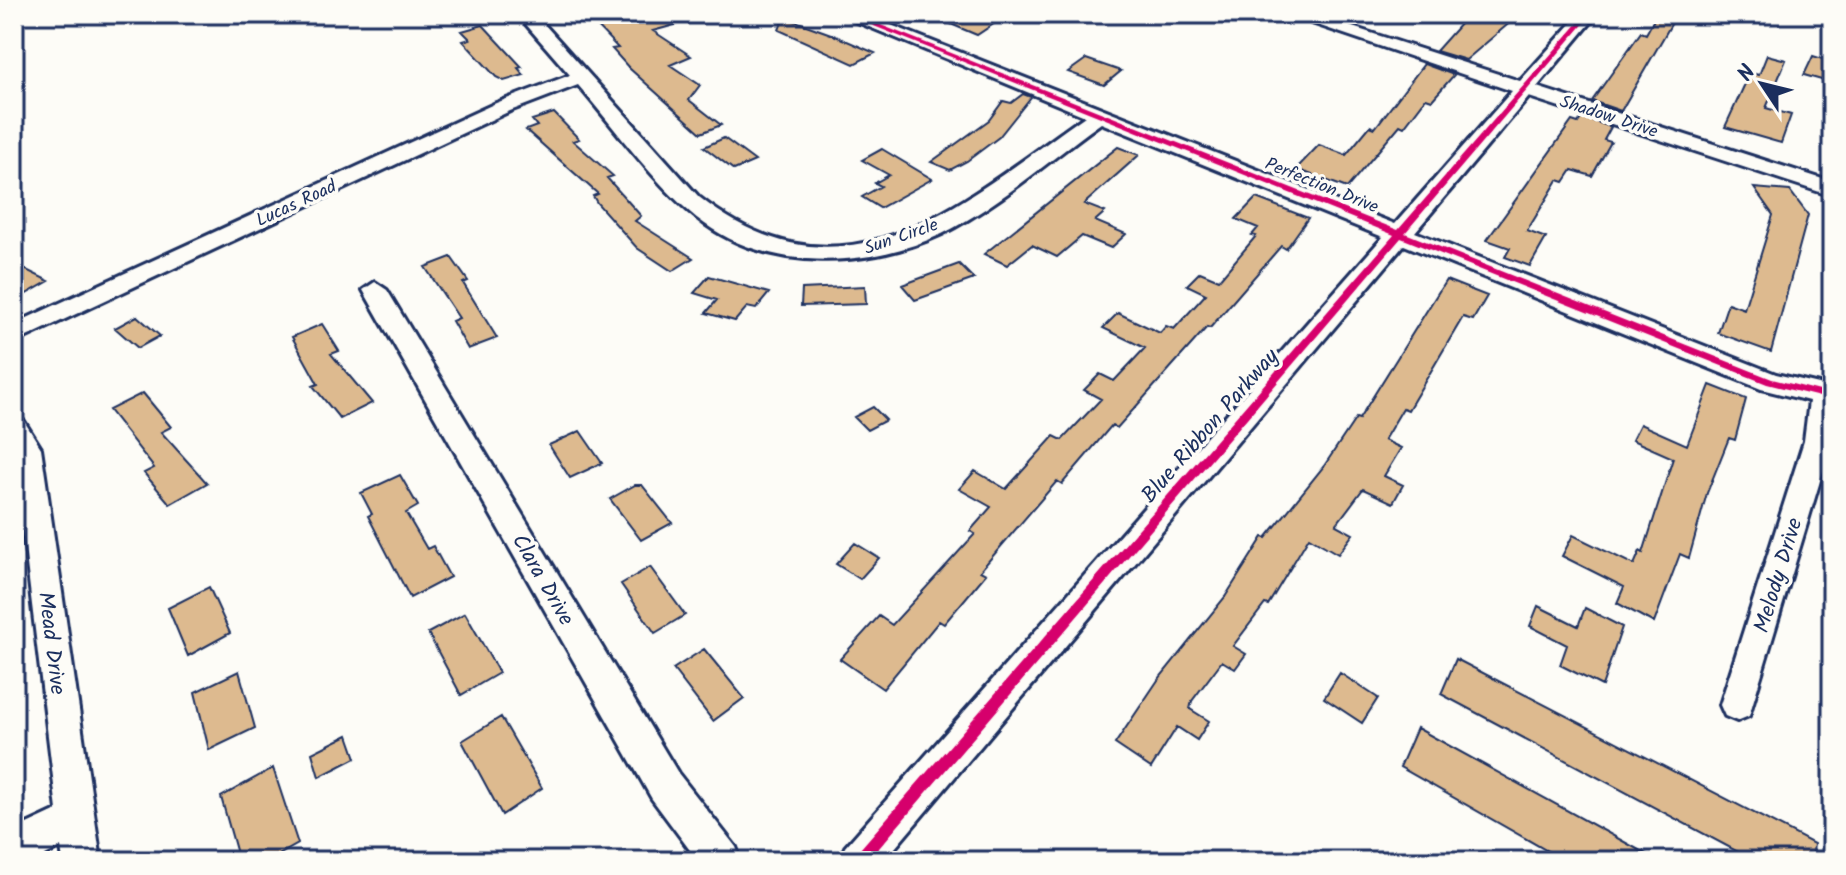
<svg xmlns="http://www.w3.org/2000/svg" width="1846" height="875" font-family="Kalam,sans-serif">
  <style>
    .building { fill: #ddba8f; stroke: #1b2f5e; stroke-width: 2 }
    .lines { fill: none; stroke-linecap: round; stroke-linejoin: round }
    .minor-casing { stroke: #1b2f5e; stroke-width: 6 }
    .minor { fill: #fdfcf7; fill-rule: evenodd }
    .cycleway-casing { stroke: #fdfcf7; stroke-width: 5 }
    .cycleway { fill: #d6006c; fill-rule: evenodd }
    .labels { text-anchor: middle; stroke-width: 7; stroke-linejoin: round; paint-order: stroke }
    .far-street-label { font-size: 18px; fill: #1b2f5e; stroke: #fdfcf7 }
    .street-label { font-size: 22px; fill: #1b2f5e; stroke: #fdfcf7 }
  </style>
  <rect width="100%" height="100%" fill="#fdfcf7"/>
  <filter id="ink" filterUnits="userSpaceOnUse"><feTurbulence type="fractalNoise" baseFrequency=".0125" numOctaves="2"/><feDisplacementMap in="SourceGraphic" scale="16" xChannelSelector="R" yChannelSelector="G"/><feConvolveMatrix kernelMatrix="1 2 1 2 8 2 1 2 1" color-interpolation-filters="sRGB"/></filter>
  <g filter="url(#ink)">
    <!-- building -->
    <path class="building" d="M618 14H692L693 20 653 31 691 56 670 65 700 85 689 100 721 125 701 133 629 68 612 49 618 48 592 21Z
      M927 14H978L998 21 977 35Z
      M1469 14H1520L1466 60 1436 51Z
      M1657 14H1677L1621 111 1592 101 1641 32 1646 34Z
      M784 17 831 34 875 53 854 64 779 30Z
      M483 25 522 67 518 68 524 75 504 81 496 77 463 41 470 39 462 31Z
      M1767 55 1786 60 1766 108 1791 115 1781 143 1725 127 1750 73 1759 75Z
      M1813 56 1832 62V83L1804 75Z
      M1086 59 1121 71 1104 85 1068 72Z
      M1424 64 1454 75 1432 100 1426 98 1404 127 1400 125 1347 188 1296 169 1319 145 1346 155 1370 126 1375 128Z
      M1023 94 1031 97 999 137 967 161 950 170 931 162 989 120 1003 101 1011 103Z
      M554 113 579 139 573 141 613 176 607 178 641 216 635 221 693 258 672 271 637 248 597 203 593 196 598 194 526 130 537 126 532 120Z
      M1582 117 1611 127 1604 140 1611 142 1592 176 1572 170 1564 182 1558 180 1527 231 1546 238 1530 266 1505 257 1510 248 1487 240 1572 121 1578 123Z
      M724 138 755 161 734 170 704 147Z
      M1118 147 1139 155 1084 204 1105 212 1095 221 1126 234 1111 248 1082 236 1057 257 1032 245 1007 265 984 254Z
      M882 149 932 179 880 208 862 197 881 186 875 183 889 175 862 160Z
      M1754 188 1790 191 1808 215 1771 352 1718 333 1728 303 1744 309 1773 215Z
      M1256 198 1308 218 1286 249 1281 246 1210 328 1207 327 1117 428 1112 425 1062 484 1057 481 980 571 986 574 944 624 939 621 883 689 840 659 879 616 892 625 975 534 970 531 991 507 959 489 975 471 1006 489 1054 436 1062 440 1101 399 1084 390 1100 374 1114 381 1145 348 1103 328 1118 313 1160 333 1166 326 1174 329 1206 294 1187 285 1200 272 1219 280 1256 236 1252 235 1258 228 1236 219Z
      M451 257 468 281 463 283 497 338 468 349 452 321 459 318 425 267Z
      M14 264 49 281 14 301Z
      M959 264 974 279 915 300 902 285Z
      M709 276 769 293 756 309 747 307 735 321 706 313 717 300 694 293Z
      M1446 280 1487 296 1473 320 1463 317 1408 410 1403 408 1384 440 1401 448 1384 476 1403 485 1393 503 1363 489 1336 525 1353 534 1338 554 1309 537 1268 605 1265 604 1233 646 1246 654 1235 669 1222 661 1192 701 1190 709 1209 721 1197 740 1177 727 1151 768 1115 744 1158 680 1225 597 1263 537 1266 538 1324 466 1356 418 1359 419Z
      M865 286 866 304 801 306 802 289Z
      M137 316 160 336 138 348 115 328Z
      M322 324 339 351 331 354 372 403 340 419 313 386 318 384 292 337Z
      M1710 385 1746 399 1735 440 1729 438 1707 493 1689 558 1680 554 1654 623 1617 603 1624 587 1562 556 1573 535 1634 565 1640 551 1643 553 1673 458 1632 440 1640 424 1687 445Z
      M143 393 171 427 161 432 207 483 170 504 144 473 154 468 109 410Z
      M873 407 886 420 867 430 854 417Z
      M580 431 602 463 570 478 549 445Z
      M400 475 418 506 406 513 427 549 433 546 450 577 410 598 368 516 372 514 361 493Z
      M635 485H642L672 523 641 540 610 499Z
      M855 543 879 558 860 579 836 564Z
      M650 567 685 615 655 633 621 584Z
      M209 587 230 633 188 656 168 608Z
      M1538 606 1578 626 1585 608 1622 627 1602 686 1560 665 1567 645 1530 626Z
      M465 613 499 673 461 695 428 633Z
      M704 649 744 698 713 721 673 669Z
      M1456 659 1814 844 1812 861H1755L1441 694Z
      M239 671 255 728 209 750 195 692Z
      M1340 673 1378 698 1362 723 1324 698Z
      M501 717 542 788 502 815 462 741Z
      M1417 728 1659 861H1565L1400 767Z
      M348 735 356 758 319 777 312 753Z
      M273 768 298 844 268 861H239L221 797Z"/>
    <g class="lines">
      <!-- minor casing -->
      <g class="minor-casing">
        <path id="minor" d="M517 14H535L699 197C846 313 963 201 1085 116L838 14H863L1395 224 1512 91 1285 14H1312L1520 81 1580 14H1598L1537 87 1832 182V196L1529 97 1415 232 1776 374 1832 387V441L1749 716 1737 721 1725 716 1720 705 1804 441 1809 401 1761 389 1404 245 884 861H840L845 847 1383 237 1101 123C1050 159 999 206 942 234 869 268 772 272 705 224 660 192 615 128 578 85L510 111 14 343V324L496 103 570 75Z
          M375 282 387 290 678 773 736 847 741 861H698L652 799 363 290Z
          M14 418 24 421 41 448 101 861H63L61 847 33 861H14V830L57 810 14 457Z"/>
      </g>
      <!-- minor -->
      <use href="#minor" class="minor"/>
      <!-- cycleway casing -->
      <g class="cycleway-casing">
        <path id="cycleway" d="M844 14H853L1398 230 1586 14H1592L1405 233 1772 379 1832 394V400L1767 384 1401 238 868 861H852L854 856 1394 235Z"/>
      </g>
      <!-- cycleway -->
      <use href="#cycleway" class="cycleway"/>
    </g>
  </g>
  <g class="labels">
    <!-- far-street labels -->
    <g class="far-street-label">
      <text transform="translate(1609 116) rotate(18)" y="6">Shadow Drive</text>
      <text transform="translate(1322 185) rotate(22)" y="6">Perfection Drive</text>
      <text transform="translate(296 203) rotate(-25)" y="6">Lucas Road</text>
      <text transform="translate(901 236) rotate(-19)" y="6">Sun Circle</text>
    </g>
    <!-- street labels -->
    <g class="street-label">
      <text transform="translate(1209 425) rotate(-49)" y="8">Blue Ribbon Parkway</text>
      <text transform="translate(1777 575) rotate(-73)" y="8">Melody Drive</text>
      <text transform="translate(544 579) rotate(60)" y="8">Clara Drive</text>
      <text transform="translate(53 643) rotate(83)" y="8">Mead Drive</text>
    </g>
  </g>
  <!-- margin -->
  <rect width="1846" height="875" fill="none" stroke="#fdfcf7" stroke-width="48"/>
  <rect x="24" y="24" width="1798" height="827" fill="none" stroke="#1b2f5e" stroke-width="3" filter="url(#ink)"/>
  <!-- north arrow -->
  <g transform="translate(1762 84) rotate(305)" stroke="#fdfcf7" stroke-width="6" paint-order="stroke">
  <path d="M0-6L14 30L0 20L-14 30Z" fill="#1b2f5e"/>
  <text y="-12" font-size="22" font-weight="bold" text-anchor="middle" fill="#1b2f5e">N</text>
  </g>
</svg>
